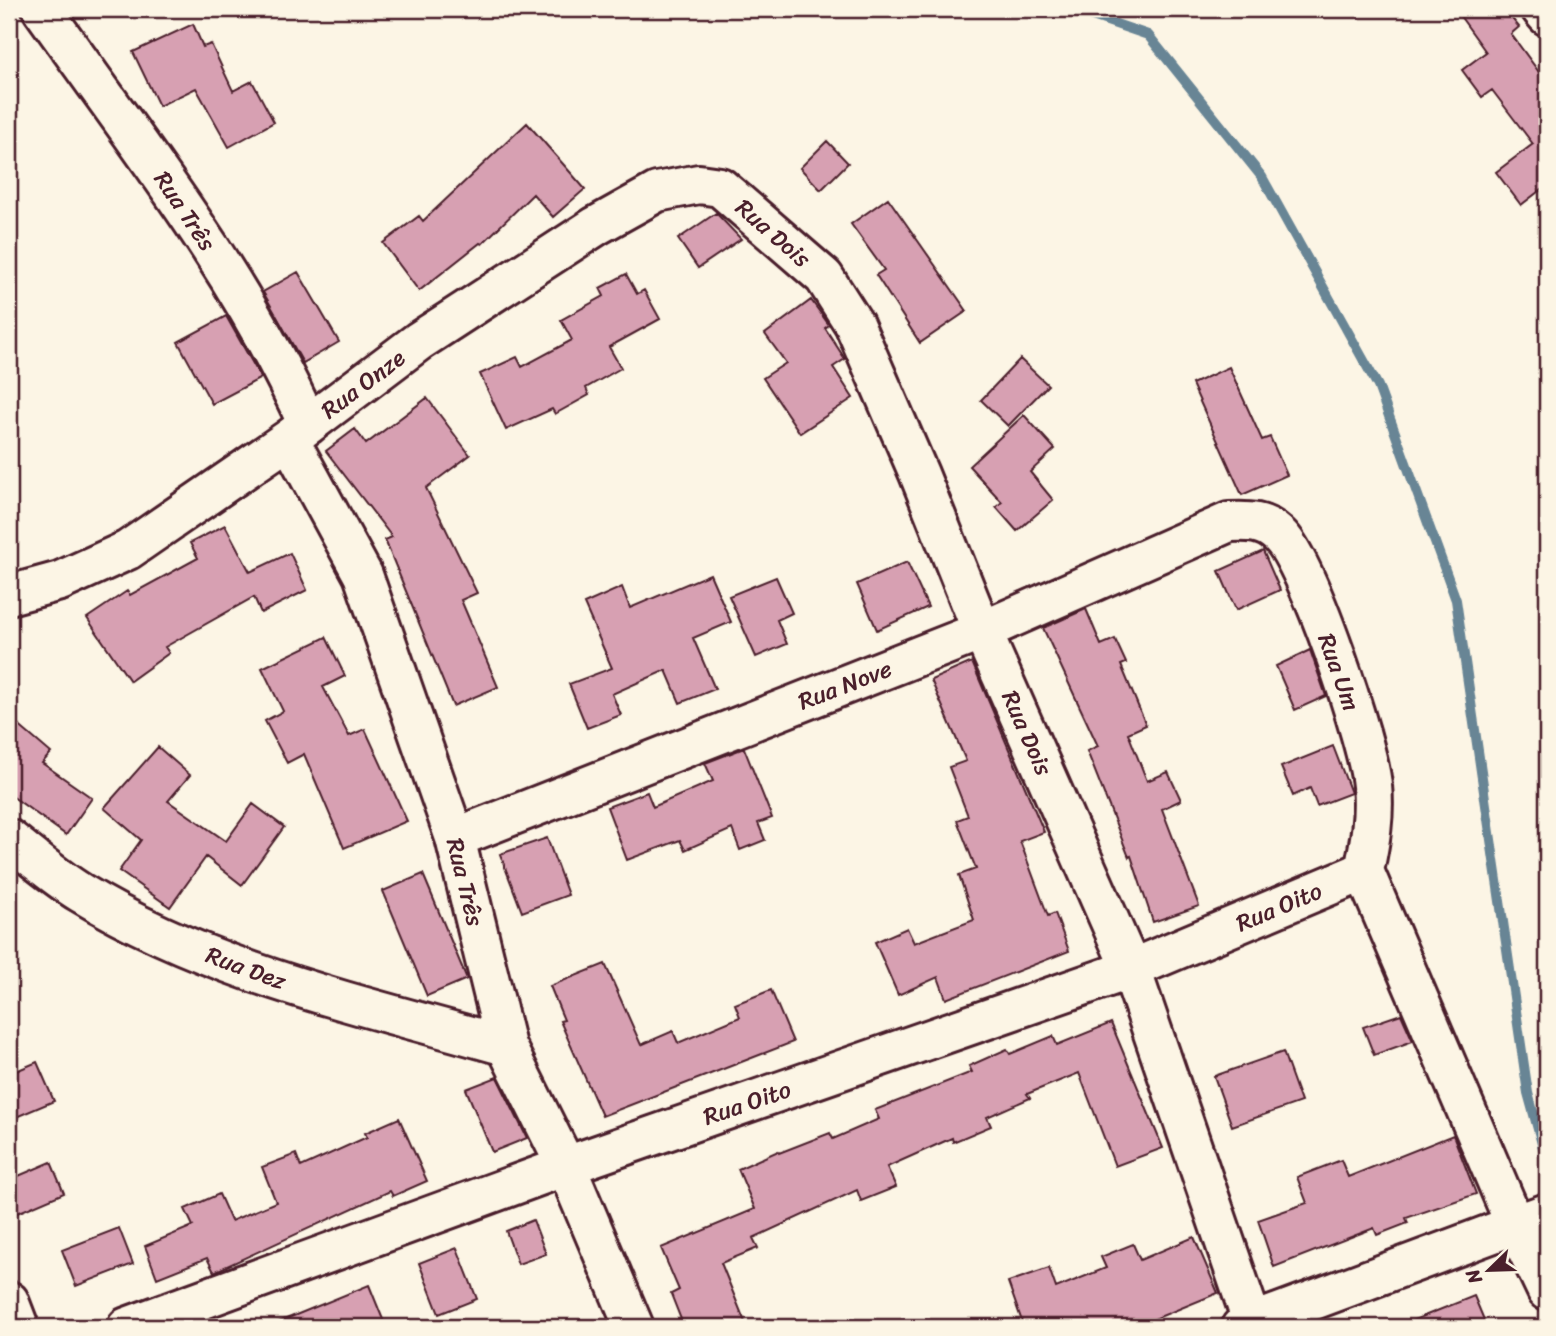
<svg xmlns="http://www.w3.org/2000/svg" width="1556" height="1336" font-family="Sriracha,sans-serif">
  <style>
    .lines { fill: none; stroke-linecap: round; stroke-linejoin: round }
    .stream { stroke: #688595; stroke-width: 10 }
    .building { fill: #d7a0b2; stroke: #4a1f2b; stroke-width: 2 }
    .minor-casing { stroke: #4a1f2b; stroke-width: 44 }
    .minor { stroke: #fcf5e5; stroke-width: 38 }
    .labels { text-anchor: middle; stroke-width: 5; stroke-linejoin: round; paint-order: stroke }
    .street-label { font-size: 24px; fill: #4a1f2b; stroke: #fcf5e5 }
  </style>
  <rect width="100%" height="100%" fill="#fcf5e5"/>
  <filter id="ink" filterUnits="userSpaceOnUse"><feTurbulence type="fractalNoise" baseFrequency=".0143" numOctaves="2"/><feDisplacementMap in="SourceGraphic" scale="14" xChannelSelector="R" yChannelSelector="G"/><feConvolveMatrix kernelMatrix="1 2 1 2 8 2 1 2 1" color-interpolation-filters="sRGB"/></filter>
  <g filter="url(#ink)">
    <g class="lines">
      <!-- stream -->
      <path class="stream" d="M1072 9 1148 35 1262 177 1378 386 1456 600 1528 1093 1547 1162"/>
    </g>
    <!-- building -->
    <path class="building" d="M1455 9H1504L1519 27 1511 34 1547 83V185L1521 205 1496 172 1533 144 1492 90 1482 97 1462 70 1486 52Z
      M193 24 203 47 211 44 233 91 252 81 274 122 229 147 196 88 159 106 133 52Z
      M527 123 585 189 553 217 533 194 482 244 480 243 419 291 383 243 419 216 423 221Z
      M827 141 848 163 821 190 800 168Z
      M888 198 967 311 920 343 876 275 884 270 851 224Z
      M716 213 741 239 698 268 678 239Z
      M298 272 339 342 303 363 263 292Z
      M626 274 637 294 644 290 660 319 609 347 621 368 586 388 589 395 555 414 552 409 506 430 480 374 517 357 522 367 572 340 561 320 604 296 600 288Z
      M811 300 829 325 825 328 845 359 833 367 853 398 800 433 763 378 786 363 765 334Z
      M226 316 261 378 212 404 178 342Z
      M1020 359 1048 385 1008 426 981 400Z
      M1229 367 1262 440 1270 437 1287 475 1242 495 1192 384Z
      M427 398 470 455 426 488 477 593 461 600 498 687 453 706 385 540 392 537 326 451 355 429 366 444Z
      M1024 415 1055 449 1030 472 1053 500 1017 531 996 507 1002 502 969 466Z
      M225 525 250 572 290 553 307 590 261 613 254 597 165 647 169 653 130 681 87 618 127 591 130 595 198 558 190 543Z
      M1263 551 1280 590 1236 610 1219 571Z
      M907 562 928 607 877 630 857 584Z
      M710 574 731 622 693 638 715 689 680 703 666 670 612 694 621 715 587 728 569 684 612 668 584 604 622 587 630 608Z
      M776 577 792 613 777 620 787 644 756 657 729 596Z
      M1086 609 1101 645 1115 639 1126 663 1121 665 1146 725 1128 733 1147 781 1168 772 1181 800 1162 809 1199 906 1153 922 1131 856 1129 857 1087 751 1098 746 1043 628Z
      M326 637 345 676 323 687 349 736 365 729 407 821 344 848 304 754 287 763 265 721 283 711 262 668Z
      M1310 650 1326 696 1295 710 1276 666Z
      M972 662 1044 832 1020 841 1048 916 1055 913 1069 951 946 999 938 977 898 995 875 942 907 928 914 943 974 920 959 875 976 869 957 820 968 816 949 767 966 761 931 680Z
      M9 717 51 753 42 763 92 798 66 835 9 794Z
      M1333 746 1351 793 1317 806 1310 788 1293 796 1281 767Z
      M158 747 190 775 168 801 226 841 253 804 284 827 242 885 206 857 170 907 119 871 141 840 104 808Z
      M744 748 772 818 758 823 765 840 740 850 732 829 685 850 680 840 627 860 607 807 647 792 653 807 713 781 705 763Z
      M547 838 568 895 522 912 500 854Z
      M423 874 467 979 427 996 383 891Z
      M605 964 641 1045 673 1031 678 1043 740 1017 735 1004 771 990 793 1042 602 1116 560 1021 564 1020 550 986Z
      M1401 1014 1413 1041 1374 1055 1363 1027Z
      M1111 1023 1163 1148 1115 1166 1079 1073 1027 1094 1030 1098 987 1117 991 1126 953 1142 952 1138 887 1167 896 1187 861 1201 857 1190 753 1238 758 1248 721 1263 747 1327H684L671 1294 679 1290 661 1248 755 1209 738 1169 778 1151 779 1153 830 1133 833 1139 879 1119 875 1110 972 1072 969 1066 1007 1049 1010 1054 1053 1036 1057 1045Z
      M1283 1052 1301 1102 1232 1126 1214 1076Z
      M37 1062 54 1101 9 1120V1074Z
      M497 1077 527 1138 492 1152 466 1089Z
      M399 1118 427 1181 393 1196 390 1191 214 1272 207 1258 157 1278 145 1246 193 1226 185 1209 219 1194 231 1221 276 1202 262 1167 296 1154 301 1167 367 1137 365 1133Z
      M1453 1135 1476 1194 1406 1218 1408 1223 1377 1235 1374 1228 1274 1267 1258 1220 1307 1203 1297 1177 1341 1160 1348 1177Z
      M51 1162 64 1193 15 1214 9 1199V1180Z
      M533 1220 546 1254 518 1264 506 1231Z
      M119 1228 133 1264 76 1286 62 1250Z
      M1194 1237 1218 1293 1135 1327H1024L1008 1282 1049 1268 1056 1288 1106 1268 1101 1257 1133 1244 1140 1260Z
      M457 1248 477 1299 439 1314 419 1263Z
      M369 1285 386 1327H269V1326Z
      M1474 1296 1487 1327H1399V1326Z"/>
    <g class="lines">
      <!-- minor casing -->
      <g class="minor-casing">
        <path id="minor" d="M42 9C137 143 241 274 308 425
          M1541 9 1547 16
          M289 439 363 575 455 838 506 1046 566 1166 634 1327
          M9 595 60 581 128 550 289 439 419 341 596 226 657 192 699 184 720 187 824 277 854 324 919 474 982 631 1131 969 1254 1327
          M455 838 982 631 1229 522C1249 521 1264 521 1279 535 1307 560 1369 744 1372 786 1375 815 1370 842 1364 871
          M9 839C32 857 56 878 81 893 210 972 362 1005 506 1046
          M1364 871 1515 1224 1547 1291
          M9 1301 19 1327
          M127 1327 566 1166 1131 969 1364 871
          M1241 1327 1547 1213"/>
      </g>
      <!-- minor -->
      <use href="#minor" class="minor"/>
    </g>
  </g>
  <g class="labels">
    <!-- street labels -->
    <g class="street-label">
      <text transform="translate(185 211) rotate(56)" y="8">Rua Três</text>
      <text transform="translate(773 233) rotate(41)" y="8">Rua Dois</text>
      <text transform="translate(363 384) rotate(-37)" y="8">Rua Onze</text>
      <text transform="translate(1339 672) rotate(70)" y="8">Rua Um</text>
      <text transform="translate(845 685) rotate(-21)" y="8">Rua Nove</text>
      <text transform="translate(1027 733) rotate(66)" y="8">Rua Dois</text>
      <text transform="translate(465 882) rotate(76)" y="8">Rua Três</text>
      <text transform="translate(1279 907) rotate(-23)" y="8">Rua Oito</text>
      <text transform="translate(246 968) rotate(20)" y="8">Rua Dez</text>
      <text transform="translate(747 1103) rotate(-19)" y="8">Rua Oito</text>
    </g>
  </g>
  <!-- margin -->
  <rect width="1556" height="1336" fill="none" stroke="#fcf5e5" stroke-width="35"/>
  <rect x="18" y="18" width="1521" height="1301" fill="none" stroke="#4a1f2b" stroke-width="2.5" filter="url(#ink)"/>
  <!-- north arrow -->
  <g transform="translate(1489 1270) rotate(247)" stroke="#fcf5e5" stroke-width="5" paint-order="stroke">
  <path d="M0-5L12 26L0 18L-12 26Z" fill="#4a1f2b"/>
  <text y="-10" font-size="19" font-weight="bold" text-anchor="middle" fill="#4a1f2b">N</text>
  </g>
</svg>
